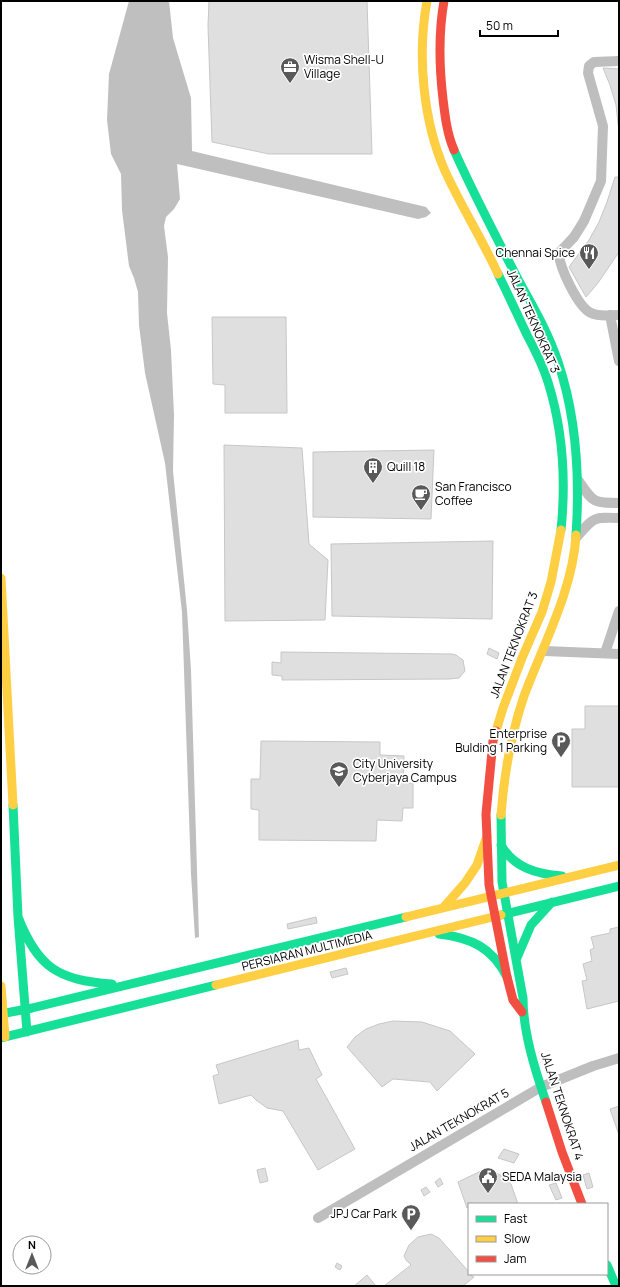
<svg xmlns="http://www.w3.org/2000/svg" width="620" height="1287" font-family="Manrope,sans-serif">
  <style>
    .water { fill: #bfbfbf }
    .building { fill: #dfdfdf; stroke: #c7c7c7 }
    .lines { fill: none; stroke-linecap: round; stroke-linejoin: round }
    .street { stroke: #bebebe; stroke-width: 10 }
    .fast { stroke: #16e098; stroke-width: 9 }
    .slow { stroke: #ffcf43; stroke-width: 9 }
    .jam { stroke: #f24e42; stroke-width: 9 }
    .labels { text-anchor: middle; stroke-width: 3.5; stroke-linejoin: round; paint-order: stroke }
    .poi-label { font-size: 12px; fill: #000; stroke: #fff; text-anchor: start }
    .street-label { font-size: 12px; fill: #000; stroke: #fff }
  </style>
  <rect width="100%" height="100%" fill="#fff"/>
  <!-- water -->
  <path class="water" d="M129 1H169L173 38 191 98 192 151 426 207 431 213 426 217 418 219 177 164 180 199 174 209 166 217 164 226 168 257 167 313 171 350 174 415 173 471 187 610 191 670 199 937 195 938 191 874 182 612 165 463 145 373 139 325 138 292 134 278 129 266 122 210 121 174 111 154 107 120 109 74Z"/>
  <!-- building -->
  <path class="building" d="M209 1H367L372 154H269L212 142 208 26Z
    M603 68 619 69V132L616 105 610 85Z
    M615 177H619V252L598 283 586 297 569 267 589 240 599 222 607 202Z
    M212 317H286L287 413H225V385L213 384Z
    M224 445 302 448 309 544 328 560 325 620 225 621Z
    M434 450 431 519 313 517V452Z
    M493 541 492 619 332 616 331 544Z
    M489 648 499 653 497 659 487 654Z
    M281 652 452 654 456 655 463 660 465 671 459 678 449 679 282 680V676L272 675V662L281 663Z
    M585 706H619V787H572V729H585Z
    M261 741 380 742V755L404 756 403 783H413V808H403L402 821 377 820 376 841 259 840V810L251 809V779H260Z
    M316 917 317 923 288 929 287 924Z
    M619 927V1001L587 1009 582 981 587 980 583 964 592 961 590 950 594 948 591 937 610 933V929Z
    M346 968 348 974 332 978 330 972Z
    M393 1021 422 1022 450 1031 475 1054 437 1091 430 1082 393 1079 382 1087 347 1047 355 1037 366 1029 379 1024Z
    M298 1040 299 1050 309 1048 322 1075 316 1079 355 1149 318 1170 283 1111 267 1108 256 1100 251 1095 219 1104 213 1076 219 1074 216 1065Z
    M619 1106V1135L610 1109Z
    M504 1149 519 1154 514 1163 498 1158Z
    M265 1168 268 1181 260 1183 257 1170Z
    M481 1171H487L498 1174 505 1177 511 1184 518 1204H469V1207L467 1208 458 1182Z
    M589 1173 593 1187 587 1189 583 1175Z
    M440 1178 443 1184 438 1187 435 1182Z
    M556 1183 562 1198 556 1200 549 1185Z
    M426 1187 430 1192 424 1196 421 1190Z
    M431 1234 439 1238 469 1272V1274L474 1277 463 1286H384L411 1265 406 1260 404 1256 409 1245 418 1237Z
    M337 1263 342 1266 340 1270 335 1267Z
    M367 1275 376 1286H354Z"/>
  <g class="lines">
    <!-- street -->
    <path class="street" d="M619 61 594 62 589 66 588 73 603 126 601 181 584 221 574 237 559 253C559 267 578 307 591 313 599 317 610 315 619 315
      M610 315 619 361
      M578 480C593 502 592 503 619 503
      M576 538C594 517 592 517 619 518
      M544 651 619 654
      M605 653 619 611
      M318 1218 541 1087 593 1066 619 1058"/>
    <!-- fast -->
    <path class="fast" d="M454 150C474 195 497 239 520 283 534 308 549 334 558 362 577 418 580 476 576 535
      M498 274C508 294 517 314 527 335 535 350 543 366 548 382 563 430 566 481 561 530
      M13 805 18 917 27 1032
      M501 815 502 882 523 998C523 1032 535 1070 546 1102
      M501 845C514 868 537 874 562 876
      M501 915 619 886
      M18 917C38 968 58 980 112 984
      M439 934C471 938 492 947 507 977
      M516 960 531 925 552 902
      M1 1014 32 1008 406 917
      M1 1038 216 985
      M607 1265 616 1286"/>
    <!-- slow -->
    <path class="slow" d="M427 1C417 55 423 121 445 171 461 206 482 239 498 274
      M1 578 13 805
      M496 731 503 708 522 658 542 612 551 582 561 530
      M501 815C504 775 511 734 524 696 543 645 573 590 576 535
      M443 908 465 883 477 865 487 836
      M406 917 619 865
      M216 985 501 915
      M1 986 5 1037"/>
    <!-- jam -->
    <path class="jam" d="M444 1C438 35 439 65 443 99 445 116 447 134 454 150
      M496 731 493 741 486 814 489 885 507 977 513 1000 522 1012
      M546 1102 562 1152 582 1204"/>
  </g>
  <!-- icons -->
  <defs>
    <g id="office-pin" transform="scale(1)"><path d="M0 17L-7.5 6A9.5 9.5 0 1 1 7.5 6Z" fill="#595959" stroke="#fff"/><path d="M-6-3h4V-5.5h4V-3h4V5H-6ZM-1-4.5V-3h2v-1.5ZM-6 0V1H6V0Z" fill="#fff"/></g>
    <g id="restaurant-pin" transform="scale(1)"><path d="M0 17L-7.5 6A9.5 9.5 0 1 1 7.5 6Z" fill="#595959" stroke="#fff"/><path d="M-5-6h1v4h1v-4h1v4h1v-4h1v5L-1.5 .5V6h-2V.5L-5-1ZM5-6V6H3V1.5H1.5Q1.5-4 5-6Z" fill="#fff"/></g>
    <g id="building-pin" transform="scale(1)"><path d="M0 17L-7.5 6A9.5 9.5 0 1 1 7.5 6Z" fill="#595959" stroke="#fff"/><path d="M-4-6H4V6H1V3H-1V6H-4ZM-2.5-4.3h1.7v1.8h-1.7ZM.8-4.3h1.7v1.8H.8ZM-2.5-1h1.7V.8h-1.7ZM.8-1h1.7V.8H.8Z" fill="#fff"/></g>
    <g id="cafe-pin" transform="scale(1)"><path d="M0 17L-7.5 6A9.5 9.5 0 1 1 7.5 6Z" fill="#595959" stroke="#fff"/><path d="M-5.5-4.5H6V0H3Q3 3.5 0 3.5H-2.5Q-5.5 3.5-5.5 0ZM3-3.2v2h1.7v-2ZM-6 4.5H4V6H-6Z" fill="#fff"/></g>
    <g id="parking-pin" transform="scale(1)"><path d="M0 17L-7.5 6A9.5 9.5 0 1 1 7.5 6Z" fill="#595959" stroke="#fff"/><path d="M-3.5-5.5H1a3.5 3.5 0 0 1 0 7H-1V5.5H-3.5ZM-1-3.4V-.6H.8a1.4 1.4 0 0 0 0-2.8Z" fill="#fff"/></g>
    <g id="university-pin" transform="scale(1)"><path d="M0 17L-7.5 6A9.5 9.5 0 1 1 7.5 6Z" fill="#595959" stroke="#fff"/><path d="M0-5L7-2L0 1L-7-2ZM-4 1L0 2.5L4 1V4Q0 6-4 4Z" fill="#fff"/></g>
    <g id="civic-pin" transform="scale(1)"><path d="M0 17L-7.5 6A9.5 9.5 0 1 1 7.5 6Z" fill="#595959" stroke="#fff"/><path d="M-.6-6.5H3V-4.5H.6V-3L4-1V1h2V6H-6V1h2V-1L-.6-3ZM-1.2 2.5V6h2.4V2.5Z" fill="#fff"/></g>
  </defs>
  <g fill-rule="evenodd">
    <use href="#office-pin" x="290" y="67"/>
    <use href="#restaurant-pin" x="589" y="253"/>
    <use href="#building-pin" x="373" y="467"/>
    <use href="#cafe-pin" x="421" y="494"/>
    <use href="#parking-pin" x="561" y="741"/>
    <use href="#university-pin" x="339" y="771"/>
    <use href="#civic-pin" x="488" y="1177"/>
    <use href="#parking-pin" x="411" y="1214"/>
  </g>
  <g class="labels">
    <!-- poi labels -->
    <g class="poi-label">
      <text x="304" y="64">Wisma Shell-U<tspan x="304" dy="14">Village</tspan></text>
      <text x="575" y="257" text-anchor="end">Chennai Spice</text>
      <text x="387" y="471">Quill 18</text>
      <text x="435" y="491">San Francisco<tspan x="435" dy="14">Coffee</tspan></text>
      <text x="547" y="738" text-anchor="end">Enterprise<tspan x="547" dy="14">Bulding 1 Parking</tspan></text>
      <text x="353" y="768">City University<tspan x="353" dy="14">Cyberjaya Campus</tspan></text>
      <text x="502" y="1181">SEDA Malaysia</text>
      <text x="397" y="1218" text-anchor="end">JPJ Car Park</text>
    </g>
    <!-- street labels -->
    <g class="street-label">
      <text transform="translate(533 321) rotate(66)" y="4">JALAN TEKNOKRAT 3</text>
      <text transform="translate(514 645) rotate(-69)" y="4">JALAN TEKNOKRAT 3</text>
      <text transform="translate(307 951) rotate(-14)" y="4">PERSIARAN MULTIMEDIA</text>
      <text transform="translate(562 1106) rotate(72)" y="4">JALAN TEKNOKRAT 4</text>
      <text transform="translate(459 1120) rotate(-30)" y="4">JALAN TEKNOKRAT 5</text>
    </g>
  </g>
  <!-- border -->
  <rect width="620" height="1287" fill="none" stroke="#000000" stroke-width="4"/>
  <!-- legend -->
  <rect x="468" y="1203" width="140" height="72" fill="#ffffff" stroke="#999999"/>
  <rect x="476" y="1216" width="20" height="6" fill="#16e098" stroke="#999999"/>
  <text x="504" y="1223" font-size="12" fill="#000000">Fast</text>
  <rect x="476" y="1236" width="20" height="6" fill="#ffcf43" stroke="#999999"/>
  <text x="504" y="1243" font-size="12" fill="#000000">Slow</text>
  <rect x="476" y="1256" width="20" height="6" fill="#f24e42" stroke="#999999"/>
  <text x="504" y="1263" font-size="12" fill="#000000">Jam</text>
  <!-- north arrow -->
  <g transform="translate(32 1255)"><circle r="19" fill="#ffffff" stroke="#999999"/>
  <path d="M0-3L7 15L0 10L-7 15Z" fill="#595959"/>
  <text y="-6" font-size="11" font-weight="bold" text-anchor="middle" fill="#000000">N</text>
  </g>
  <!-- scale -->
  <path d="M480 30v6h78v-6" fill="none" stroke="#000000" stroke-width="2"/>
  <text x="486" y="30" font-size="12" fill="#000000" stroke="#ffffff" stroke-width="3" paint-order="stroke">50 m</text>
</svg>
